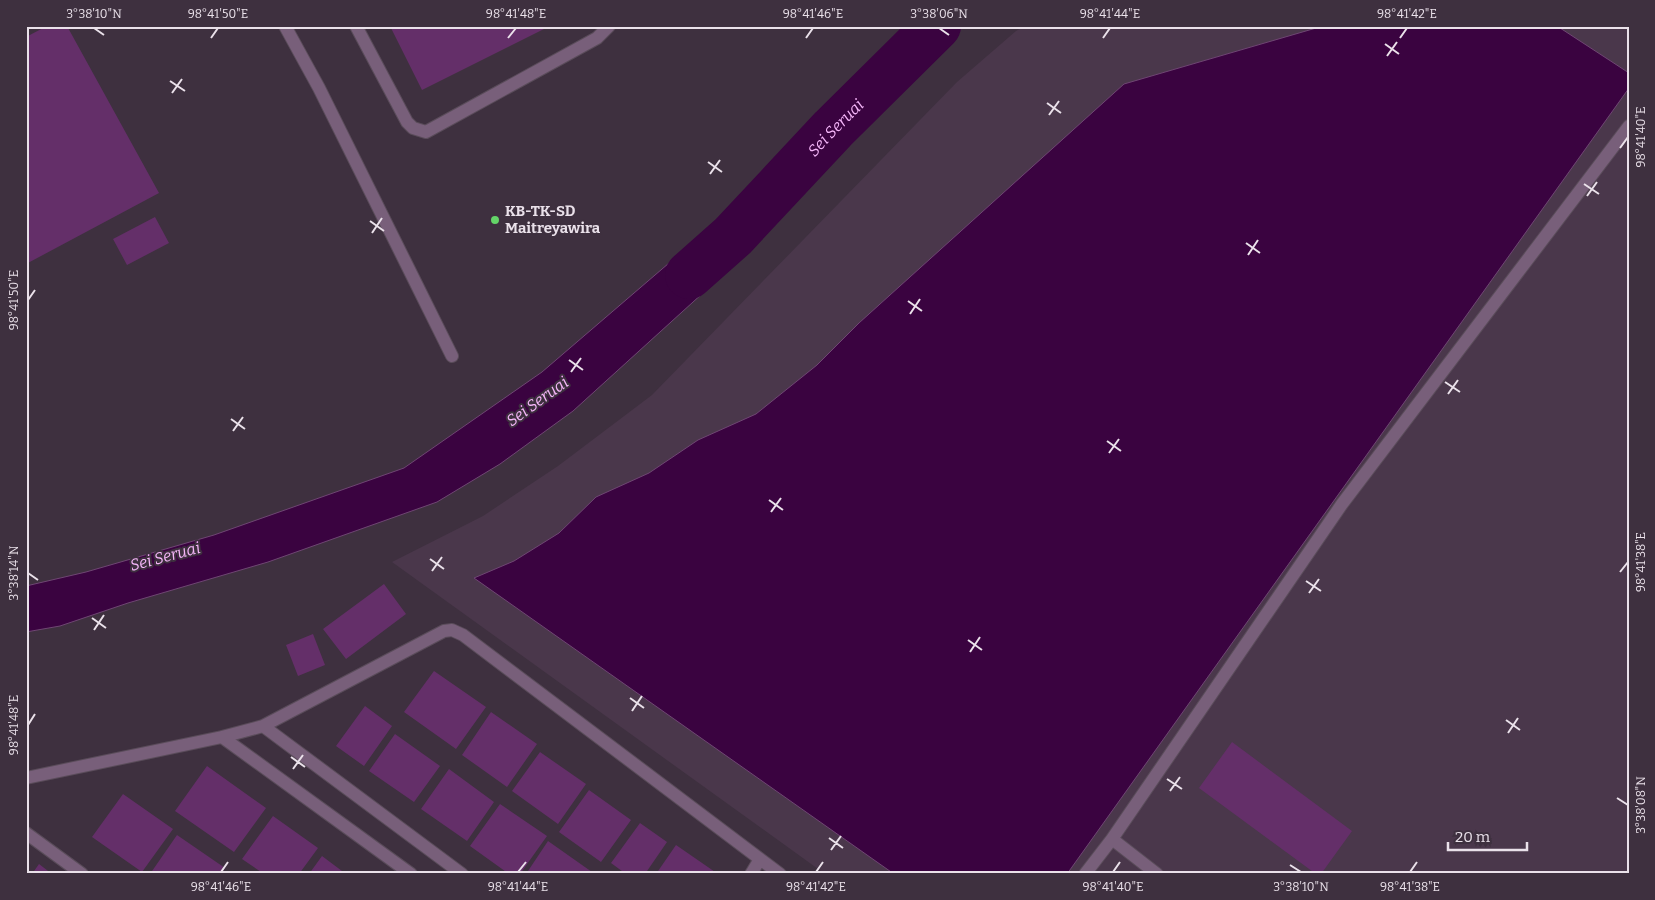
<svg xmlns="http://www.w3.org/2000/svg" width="1655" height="900" font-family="Bitter,serif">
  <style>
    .built { fill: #4a374b }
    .water { fill: #3a0340; stroke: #6f4673 }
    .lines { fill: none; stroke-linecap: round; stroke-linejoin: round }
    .river { stroke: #3a0340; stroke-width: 48 }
    .building { fill: #642f69 }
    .minor-casing { stroke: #5a4c5a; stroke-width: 14 }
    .minor { stroke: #785f7a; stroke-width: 12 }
    .ticks { fill: none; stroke: #eae1ea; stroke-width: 2 }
    .poi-dot { fill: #64d468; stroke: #3e303f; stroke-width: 2 }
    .labels { text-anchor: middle; stroke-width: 4; stroke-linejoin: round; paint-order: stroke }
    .poi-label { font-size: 15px; font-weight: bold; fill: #eae1ea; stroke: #3e303f; text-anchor: start }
    .water-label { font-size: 16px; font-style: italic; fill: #f5b6f9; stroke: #3e303f }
    .neatline { fill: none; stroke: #eae1ea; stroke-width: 2 }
    .ticks-label { font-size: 12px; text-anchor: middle; fill: #eae1ea }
  </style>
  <rect width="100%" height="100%" fill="#3e303f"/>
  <!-- built -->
  <path class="built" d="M1025 26H1629V874H825L392 562 483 516 558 466 652 395 957 82 1016 31Z"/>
  <!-- water -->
  <path class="water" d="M1323 26H1557L1629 73V88L1067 874H894L474 578 514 561 559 533 596 497 649 473 698 440 756 414 817 365 859 323 1124 84Z
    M718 221 758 243 573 411 500 464 437 502 268 562 128 603 60 626 26 632V586L86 572 214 535 404 468 542 372Z"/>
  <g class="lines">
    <!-- river -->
    <path class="river" id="s1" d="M689 275 733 236 833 129 937 26"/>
  </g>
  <!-- building -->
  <path class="building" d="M47 26H67L159 193 26 264V37Z
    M390 26H550L422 90Z
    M155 217 169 243 127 265 113 239Z
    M384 584 406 614 346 659 323 629Z
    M313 634 325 665 298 676 286 645Z
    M434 671 486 707 456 749 404 712Z
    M365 706 392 726 364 766 336 746Z
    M491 712 537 744 507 787 462 755Z
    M395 734 440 766 414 802 369 771Z
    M1232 742 1352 831 1321 874H1316L1199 788Z
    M540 752 586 784 558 824 512 791Z
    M207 766 266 808 234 852 175 811Z
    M449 769 494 802 467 841 421 809Z
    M589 790 631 820 601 862 559 832Z
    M123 794 173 829 142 872 92 837Z
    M500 804 547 836 520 874H509L470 846Z
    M273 816 318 848 299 874H264L242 859Z
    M640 823 667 842 645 874H626L611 863Z
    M177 835 225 868 221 874H150Z
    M548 841 592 872 591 874H526Z
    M676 845 718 874H656Z
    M322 856 346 874H309Z
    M39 864 52 874H32Z"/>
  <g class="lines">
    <!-- minor casing -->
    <g class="minor-casing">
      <path id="minor" d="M285 26 319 88 452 356
        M356 26 407 122 413 128 426 132 597 38 609 26
        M263 726 462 874
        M222 737 411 874
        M26 778 222 737 263 726 444 631 452 630 463 635 780 874
        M26 833 82 874
        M751 874 760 859
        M1085 874 1112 839
        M1157 874 1112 839 1342 504 1629 126"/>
    </g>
    <!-- minor -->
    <use href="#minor" class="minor"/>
  </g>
  <!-- ticks -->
  <path class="ticks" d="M94 28 104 35M939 28 949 35M211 38 218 28M508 38 516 28M806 38 813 28M1103 38 1110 28M1400 38 1407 28M1385 44 1399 54M1387 56 1397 42M170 81 185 91M172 93 182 79M1047 103 1061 113M1049 115 1059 101M1620 148 1628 137M708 162 722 172M710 174 720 160M1584 184 1599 194M1587 196 1597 182M370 221 384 231M372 233 382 218M1246 243 1260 253M1248 255 1258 240M28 300 35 290M908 301 922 311M910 314 920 299M569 360 583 370M571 372 581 358M1445 382 1460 392M1448 394 1458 380M231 419 245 429M233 431 243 417M1107 441 1121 451M1109 453 1119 439M769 500 783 510M771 512 781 498M430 559 444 569M432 571 442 557M1620 572 1628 562M28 573 38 580M1306 581 1321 591M1309 593 1319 579M92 618 106 628M94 630 104 615M968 640 982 650M970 652 980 637M630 698 644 708M632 711 642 696M1506 720 1520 730M28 725 35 714M1508 733 1518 718M291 757 305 767M293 769 303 755M1167 779 1182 789M1170 791 1180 777M1617 798 1628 805M829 838 843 848M831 850 841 836M1290 865 1301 872M221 872 228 862M518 872 526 862M816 872 823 862M1113 872 1120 862M1410 872 1417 862"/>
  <!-- markers -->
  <circle class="poi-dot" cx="495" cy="220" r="5"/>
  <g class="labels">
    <!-- poi labels -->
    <g class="poi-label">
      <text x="505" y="216">KB-TK-SD<tspan x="505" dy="17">Maitreyawira</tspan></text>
    </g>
    <!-- water labels -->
    <g class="water-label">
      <text dy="6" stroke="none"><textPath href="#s1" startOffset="208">Sei Seruai</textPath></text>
      <text transform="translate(537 401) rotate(-36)" y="6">Sei Seruai</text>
      <text transform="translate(165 556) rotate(-15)" y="6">Sei Seruai</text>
    </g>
  </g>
  <!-- border -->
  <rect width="1655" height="900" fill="none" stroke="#3e303f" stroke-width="55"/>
  <!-- scale -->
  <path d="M1448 842v8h79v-8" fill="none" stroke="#eae1ea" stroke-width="2.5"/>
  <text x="1455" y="842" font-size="15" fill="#eae1ea" stroke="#3e303f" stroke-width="4" paint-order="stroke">20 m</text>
  <rect x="28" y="28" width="1600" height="844" class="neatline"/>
  <g class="ticks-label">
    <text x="94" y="18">3°38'10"N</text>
    <text x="218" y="18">98°41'50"E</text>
    <text x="516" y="18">98°41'48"E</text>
    <text x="813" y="18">98°41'46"E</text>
    <text x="939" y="18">3°38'06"N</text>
    <text x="1110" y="18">98°41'44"E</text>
    <text x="1407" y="18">98°41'42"E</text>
    <text transform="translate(1641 137) rotate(-90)" y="4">98°41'40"E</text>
    <text transform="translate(14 300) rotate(-90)" y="4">98°41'50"E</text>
    <text transform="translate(1641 562) rotate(-90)" y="4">98°41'38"E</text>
    <text transform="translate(14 573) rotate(-90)" y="4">3°38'14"N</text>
    <text transform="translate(14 725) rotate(-90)" y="4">98°41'48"E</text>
    <text transform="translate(1641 805) rotate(-90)" y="4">3°38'08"N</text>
    <text x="221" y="891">98°41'46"E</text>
    <text x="518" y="891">98°41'44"E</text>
    <text x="816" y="891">98°41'42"E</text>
    <text x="1113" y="891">98°41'40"E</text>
    <text x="1301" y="891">3°38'10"N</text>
    <text x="1410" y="891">98°41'38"E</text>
  </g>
</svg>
